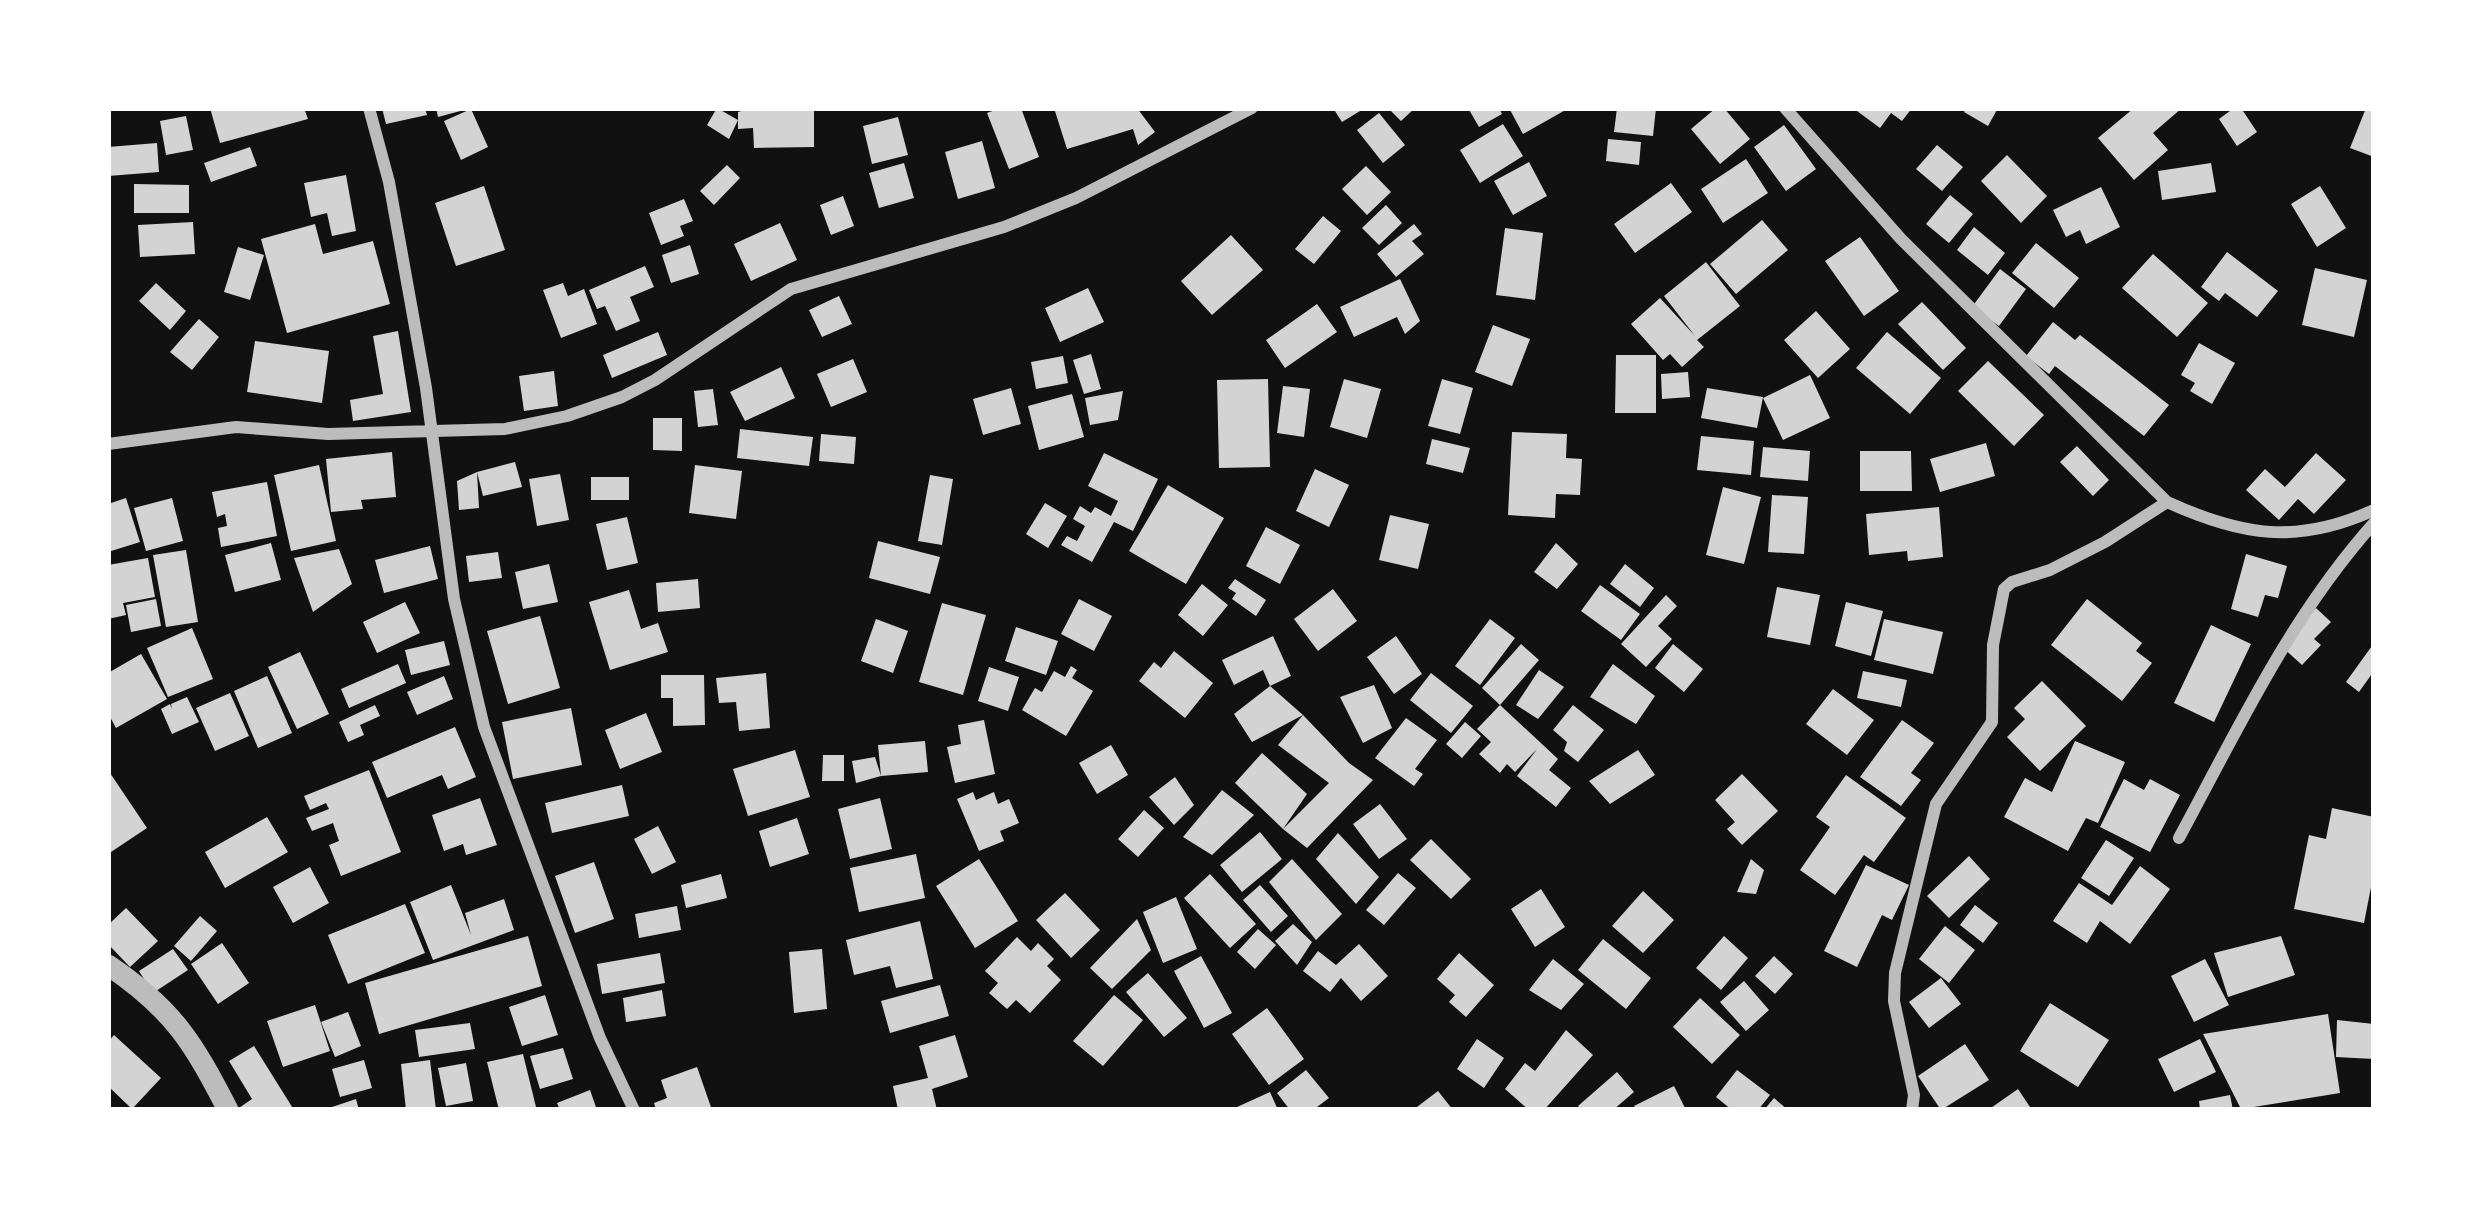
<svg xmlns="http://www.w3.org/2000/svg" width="2482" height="1218" font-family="Rubik,sans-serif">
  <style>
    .building { fill: #d3d3d3 }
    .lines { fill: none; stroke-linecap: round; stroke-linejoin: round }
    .minor { stroke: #bcbcbc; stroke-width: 12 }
    .tertiary { stroke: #bcbcbc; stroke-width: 21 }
  </style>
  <rect width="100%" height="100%" fill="#111"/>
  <!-- building -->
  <path class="building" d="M210 108H304L308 119 220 143Z
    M382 108H425L427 115 386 124Z
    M436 108H467L468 109 438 117Z
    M717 108 738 120 729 139 707 125Z
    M751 108H814V147L754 148 753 128 738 129V112Z
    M1000 108H1021L1039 157 1009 169 987 113Z
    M1054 108H1137L1155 132 1138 145 1133 129 1067 149Z
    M1333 108H1365L1342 122Z
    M1388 108H1415L1401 121Z
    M1468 108H1499L1502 114 1479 127Z
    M1509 108H1569L1523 134Z
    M1617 108H1656L1653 136 1614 132Z
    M1716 108H1724L1750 139 1720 164 1691 129Z
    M1860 108H1912L1902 121 1891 113 1880 128 1857 111Z
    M1966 108H1998L1988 126 1964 112Z
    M2134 108H2182L2153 133 2168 150 2134 180 2098 138Z
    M2234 108H2241L2257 132 2237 146 2219 119Z
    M2366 108H2374V157L2350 148Z
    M471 109 488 147 461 160 444 121Z
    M1379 113 1405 145 1383 163 1357 130Z
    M186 116 193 150 166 155 160 121Z
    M898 117 908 155 872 164 863 126Z
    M1503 124 1523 156 1480 183 1460 150Z
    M1784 125 1816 169 1786 191 1754 147Z
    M1608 139 1641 142 1639 165 1606 161Z
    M982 141 995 188 958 199 945 152Z
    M157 143 159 172 108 176V147Z
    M1937 145 1963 167 1942 191 1916 169Z
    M250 147 257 166 211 182 204 163Z
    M2007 155 2047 196 2021 223 1981 181Z
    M1746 159 1768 193 1723 223 1701 189Z
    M1529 162 1547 196 1513 215 1494 181Z
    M904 163 914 198 879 208 869 173Z
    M2211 163 2216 192 2162 200 2158 171Z
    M727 165 740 178 714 205 700 191Z
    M1366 166 1391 192 1367 215 1342 189Z
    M346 175 356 231 332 236 327 213 311 217 304 183Z
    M1671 183 1692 212 1635 253 1614 224Z
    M134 184 189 185V213H134Z
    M484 186 505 250 456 266 435 203Z
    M2320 186 2346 228 2317 247 2291 204Z
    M2101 187 2120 227 2086 244 2080 230 2066 237 2053 210Z
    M1950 195 1973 214 1949 243 1926 224Z
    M843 196 854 226 831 235 820 205Z
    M684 199 693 221 680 226 684 236 661 245 649 213Z
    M1386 205 1402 223 1379 245 1362 228Z
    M1323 216 1341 231 1314 264 1295 249Z
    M1762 220 1788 250 1736 294 1710 264Z
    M193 222 195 254 140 257 138 225Z
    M780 223 797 260 751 281 734 244Z
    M315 224 323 254 373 241 390 304 287 333 261 239Z
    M1414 224 1422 234 1412 241 1424 254 1396 277 1377 254Z
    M1974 227 2005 253 1988 275 1957 250Z
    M1505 228 1543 233 1535 300 1496 295Z
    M1231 235 1263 270 1212 315 1181 281Z
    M1860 237 1899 291 1864 316 1825 261Z
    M2036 243 2079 278 2054 308 2012 273Z
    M690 245 699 274 671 283 662 255Z
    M238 247 264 255 250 300 224 292Z
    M2227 252 2278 291 2257 317 2225 293 2219 301 2201 287Z
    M2153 254 2208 303 2177 337 2122 288Z
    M1706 262 1740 306 1697 340 1704 347 1682 367 1670 354 1663 360 1631 324 1660 298 1695 336 1664 296Z
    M645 266 654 287 630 297 640 321 616 331 605 306 597 309 589 290Z
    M2315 268 2367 280 2354 337 2302 325Z
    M2000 269 2026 289 1999 326 1972 307Z
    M1400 279 1420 321 1405 334 1397 317 1354 337 1340 307Z
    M156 283 186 311 170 330 139 301Z
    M563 283 568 296 584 289 597 324 561 338 543 290Z
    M1088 288 1104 322 1060 342 1045 308Z
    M839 296 852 324 822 337 809 310Z
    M1922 302 1966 348 1943 370 1898 324Z
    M1317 304 1337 332 1285 368 1266 340Z
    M1816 311 1850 349 1818 378 1784 340Z
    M199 319 219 337 192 370 170 352Z
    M2053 322 2075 340 2080 335 2169 405 2144 436 2055 366 2049 374 2026 356Z
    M1493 325 1530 339 1512 386 1475 372Z
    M398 331 411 412 353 421 350 400 383 394 373 336Z
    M658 332 667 355 612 378 603 355Z
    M1887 332 1941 378 1910 414 1856 368Z
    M255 341 329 351 322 403 247 392Z
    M2199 343 2235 363 2212 404 2190 391 2195 383 2181 375Z
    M1091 354 1101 389 1084 394 1073 360Z
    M1616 355H1656V413H1615Z
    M1063 356 1068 383 1036 389 1031 362Z
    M853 359 867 392 831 407 817 374Z
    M1988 361 2044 415 2014 446 1958 391Z
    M781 367 795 398 745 421 730 392Z
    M554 371 558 406 524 411 519 376Z
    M1688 372 1690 397 1662 399 1661 374Z
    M1810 375 1830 418 1783 440 1763 398Z
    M1268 379 1270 467 1219 468 1217 380Z
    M1344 379 1381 389 1367 438 1330 427Z
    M1442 379 1473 388 1460 434 1428 426Z
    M1283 386 1310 389 1304 437 1277 433Z
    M1011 388 1021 424 983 435 973 399Z
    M1707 388 1763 397 1757 428 1701 418Z
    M713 389 718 425 698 427 694 391Z
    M1123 391 1118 420 1090 425 1085 398Z
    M1072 394 1084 437 1039 450 1028 406Z
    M653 418H682V451L653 450Z
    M740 429 813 437 809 466 737 458Z
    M1512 432 1567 434 1566 458 1582 459 1580 495 1556 494 1555 518 1508 515Z
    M821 434 856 437 854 464 819 461Z
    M1701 436 1754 441 1751 475 1697 470Z
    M1432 439 1470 448 1463 473 1426 464Z
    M1986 443 1995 476 1940 492 1930 459Z
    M2077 446 2109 480 2093 496 2060 462Z
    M1763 447 1810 451 1808 481 1760 477Z
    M1860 451H1911L1912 491H1860Z
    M392 452 396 497 361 500 363 509 331 512 326 459Z
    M1104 453 1158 479 1133 531 1114 522 1092 562 1061 545 1067 536 1077 541 1085 526 1073 519 1080 506 1091 513 1095 507 1111 516 1118 501 1088 486Z
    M2316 453 2346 480 2314 514 2298 499 2279 520 2246 490 2265 469 2285 487Z
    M515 462 522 487 483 496 477 472Z
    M319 465 336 541 291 551 274 475Z
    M695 465 742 471 736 519 689 513Z
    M1315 469 1349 485 1329 527 1296 511Z
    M477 472 479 508 459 510 457 481Z
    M560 474 569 520 537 526 529 479Z
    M930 475 953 479 942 545 918 541Z
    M591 477H629V500H591Z
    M267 482 277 536 221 547 218 528 227 526 225 514 217 517 212 492Z
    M1168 485 1224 518 1186 584 1129 551Z
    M1723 487 1761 497 1744 564 1706 555Z
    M1772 495 1808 497 1804 554 1768 552Z
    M126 498 140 542 108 552V504Z
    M172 498 183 541 146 551 134 508Z
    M1045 503 1067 516 1048 548 1026 534Z
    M1939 507 1943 557 1908 561 1907 551 1869 555 1866 514Z
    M1390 515 1429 524 1418 569 1379 560Z
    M627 517 638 563 607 570 596 524Z
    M1266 527 1300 545 1280 584 1246 566Z
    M878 541 940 557 930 594 869 578Z
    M271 543 281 580 235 592 225 555Z
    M1556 543 1578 564 1557 589 1534 572Z
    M430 546 438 579 384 593 375 560Z
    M339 549 352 584 313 612 294 558Z
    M186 550 198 622 166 627 153 555Z
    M498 552 502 578 469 582 466 556Z
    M2246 554 2287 566 2278 598 2265 595 2258 617 2231 609Z
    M148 558 155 597 123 603 126 615 108 619V565Z
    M549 564 558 602 523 609 515 572Z
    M1625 564 1654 588 1640 607 1610 584Z
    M698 579 700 608 658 612 656 583Z
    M1235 579 1266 600 1256 616 1232 599 1236 593 1228 588Z
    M1202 584 1228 605 1203 636 1178 615Z
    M1600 585 1640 614 1621 640 1581 611Z
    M1777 587 1820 595 1810 645 1767 637Z
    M1333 589 1357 621 1318 651 1294 619Z
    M629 590 641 629 658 623 668 652 610 670 589 602Z
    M1666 595 1677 606 1658 626 1672 639 1646 667 1621 644Z
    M156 599 161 626 131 632 126 605Z
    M1079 599 1112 616 1094 651 1061 634Z
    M2087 599 2142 643 2136 651 2152 663 2122 701 2051 645Z
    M405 602 420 633 377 653 363 622Z
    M1846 602 1883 611 1871 656 1835 646Z
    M942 603 986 615 963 695 919 682Z
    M2316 608 2331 622 2314 639 2321 645 2302 665 2281 646Z
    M540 616 560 688 508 704 487 631Z
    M876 619 908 631 893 673 861 661Z
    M1490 619 1515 638 1480 685 1455 666Z
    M1884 619 1943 632 1933 674 1874 660Z
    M2211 625 2251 644 2214 722 2174 703Z
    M1016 627 1058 641 1046 675 1005 661Z
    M192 628 213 679 168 697 147 648Z
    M1273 636 1291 676 1270 686 1263 670 1234 685 1222 660Z
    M1396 636 1422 674 1394 694 1367 657Z
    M444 641 450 665 411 675 405 650Z
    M2374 643V671L2359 692 2346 682Z
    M1521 644 1539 660 1500 705 1482 688Z
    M1673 644 1703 669 1684 692 1655 668Z
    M1174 651 1213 683 1185 718 1139 681 1154 662 1161 668Z
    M300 652 329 714 297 729 268 667Z
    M141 654 167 699 116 728 108 713V673Z
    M398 664 406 683 349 708 341 689Z
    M1613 664 1655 696 1636 724 1590 697Z
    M1071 666 1077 670 1072 678 1093 691 1066 736 1022 710 1035 688 1042 692 1054 671 1065 677Z
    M989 667 1019 677 1008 711 978 701Z
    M1539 670 1564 687 1538 719 1516 705Z
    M1863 671 1907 680 1901 707 1857 698Z
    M766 673 770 728 739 731 736 702 719 703 716 678Z
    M1431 673 1473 706 1451 733 1410 700Z
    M661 675H704L705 725 673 726V698H661Z
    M267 676 292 733 258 748 234 691Z
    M444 676 453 699 417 715 407 692Z
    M2042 681 2086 726 2040 771 2007 737 2025 719 2014 708Z
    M1374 685 1392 728 1363 743 1340 697Z
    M1270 686 1303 715 1252 742 1234 714Z
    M1833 689 1874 720 1847 755 1806 724Z
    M230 693 249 736 215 751 196 708Z
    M187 697 199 722 172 734 161 709 170 704 172 709 171 704Z
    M375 705 380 716 360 725 364 735 348 742 339 722Z
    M1500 705 1558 759 1549 770 1571 788 1556 807 1517 776 1537 749 1515 772 1507 764 1500 773 1479 754 1491 742 1477 729Z
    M1573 705 1604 730 1578 762 1564 751 1567 742 1553 730Z
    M571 708 582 765 513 779 502 722Z
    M646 713 662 752 620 769 605 730Z
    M1303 715 1349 763 1373 780 1307 848 1283 829 1235 783 1262 753 1307 794 1283 829 1329 783 1278 745Z
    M1406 718 1437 740 1415 769 1423 774 1414 786 1375 758Z
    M984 720 995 774 955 783 947 747 961 744 958 725Z
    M1902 720 1934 743 1911 773 1921 780 1901 806 1860 777Z
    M1465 722 1481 736 1462 758 1446 744Z
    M455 727 476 777 448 789 442 775 387 798 372 762Z
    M925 741 928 772 881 776 878 745Z
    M2075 741 2125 762 2098 823 2086 818 2068 851 2004 817 2025 778 2052 792Z
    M1111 745 1128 775 1097 794 1079 763Z
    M795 750 810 797 748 816 733 769Z
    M1638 750 1655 775 1610 804 1589 781Z
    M823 755H844V781H822Z
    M875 757 881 776 856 783 852 761Z
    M108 770 147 828 108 854Z
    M369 770 401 852 341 876 329 845 339 841 333 823 312 831 306 818 329 809 326 803 310 810 304 796Z
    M1742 774 1778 811 1742 845 1727 829 1735 822 1715 800Z
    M1846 775 1906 818 1874 862 1864 855 1835 895 1800 870 1830 827 1816 817Z
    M1175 777 1194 805 1174 825 1149 797Z
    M2124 779 2144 790 2150 779 2180 795 2150 852 2100 827Z
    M622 785 629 816 552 833 545 803Z
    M1222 790 1254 815 1212 855 1183 837Z
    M973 792 976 800 994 792 998 804 1009 799 1019 823 1000 831 1004 841 979 851 957 799Z
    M480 798 497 845 466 855 463 844 444 851 432 815Z
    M880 798 892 849 850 859 838 809Z
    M1380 804 1407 839 1379 859 1353 824Z
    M2332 808 2374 817V872L2364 923 2294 909 2309 835 2326 839Z
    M1144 810 1164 828 1138 857 1118 839Z
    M267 817 288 852 225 888 205 852Z
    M797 818 809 854 770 867 759 831Z
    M658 826 676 862 652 874 634 839Z
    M1260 832 1282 859 1242 892 1220 865Z
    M1338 833 1379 877 1356 904 1316 859Z
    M1431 839 1471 879 1451 899 1410 860Z
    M2106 840 2134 858 2109 896 2081 878Z
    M916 854 925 898 859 912 850 868Z
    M1969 856 1990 879 1949 918 1927 896Z
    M979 859 1018 921 975 948 936 886Z
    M1292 859 1342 914 1316 940 1269 882Z
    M1751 859 1764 870 1756 894 1737 892Z
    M594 862 614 919 575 933 555 876Z
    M1866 865 1909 885 1892 920 1882 915 1857 967 1824 951Z
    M2140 866 2170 889 2130 944 2100 921 2087 943 2053 921 2079 883 2112 905Z
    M310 867 329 903 293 923 273 887Z
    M1398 873 1416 888 1384 925 1366 910Z
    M721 874 727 898 686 908 681 885Z
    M1210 874 1256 924 1230 948 1184 898Z
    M451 885 471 935 465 913 504 899 514 930 433 960 410 902Z
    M1260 885 1288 916 1271 932 1243 900Z
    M1541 889 1565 927 1535 947 1511 909Z
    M1643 891 1674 920 1643 953 1612 926Z
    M1065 893 1100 930 1071 958 1036 920Z
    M1176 897 1197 949 1163 963 1143 912Z
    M405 904 425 953 348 984 328 935Z
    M1975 905 1998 923 1983 943 1960 925Z
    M677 906 681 930 639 938 635 914Z
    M126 908 158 941 130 967 108 944V925Z
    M200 916 217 931 191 961 174 946Z
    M1137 919 1151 950 1112 989 1090 968Z
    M920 921 933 979 896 988 890 966 854 975 846 940Z
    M1293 924 1312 942 1297 965 1275 941Z
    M1945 926 1975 950 1949 983 1919 959Z
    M1258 929 1276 945 1255 969 1237 952Z
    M528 936 542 986 379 1034 365 983Z
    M1724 936 1748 958 1721 990 1696 968Z
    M2281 936 2295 975 2228 997 2214 953Z
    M1017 937 1031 951 1038 943 1054 959 1047 966 1061 980 1030 1013 1016 1000 1007 1009 989 993 998 983 985 971Z
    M1603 939 1651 978 1626 1009 1578 970Z
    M222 943 249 983 218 1004 191 964Z
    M1359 944 1388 976 1361 1001 1341 978 1330 992 1303 971 1318 951 1336 965Z
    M173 949 188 970 153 993 139 971Z
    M822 949 827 1009 794 1013 789 952Z
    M660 953 665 983 602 994 597 964Z
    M1459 953 1494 985 1466 1017 1449 1002 1455 995 1437 979Z
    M1201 956 1232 1013 1204 1028 1174 971Z
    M1774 956 1793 974 1775 994 1755 976Z
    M1553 959 1584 984 1561 1010 1529 990Z
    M2205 959 2229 1005 2194 1022 2171 976Z
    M1148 973 1187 1018 1164 1037 1126 992Z
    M1941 978 1961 1004 1929 1028 1909 1002Z
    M1744 981 1769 1010 1746 1031 1720 1002Z
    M940 985 949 1016 890 1033 881 1001Z
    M662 990 666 1016 626 1022 623 998Z
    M545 995 558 1035 522 1046 509 1007Z
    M1114 995 1143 1020 1103 1066 1073 1041Z
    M1700 998 1740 1035 1712 1064 1673 1027Z
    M2050 1003 2109 1040 2078 1087 2020 1051Z
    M315 1005 330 1051 283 1067 267 1021Z
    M1267 1008 1304 1059 1269 1085 1232 1034Z
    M348 1012 361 1046 335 1057 321 1022Z
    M2328 1014 2340 1093 2241 1109 2203 1034Z
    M2337 1020 2374 1024V1059L2336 1057Z
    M470 1023 475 1049 419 1057 415 1030Z
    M1566 1030 1593 1055 1544 1110H1529L1505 1089 1525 1063 1535 1071Z
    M114 1035 161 1078 132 1109 108 1086V1042Z
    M955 1035 968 1077 932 1089 937 1110H898L893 1086 928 1078 919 1046Z
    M1477 1039 1504 1058 1484 1088 1457 1069Z
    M2200 1039 2216 1072 2174 1092 2158 1059Z
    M1965 1044 1989 1080 1941 1110 1918 1076Z
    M254 1046 294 1110H236L252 1099 229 1061Z
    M563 1048 573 1079 540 1089 530 1056Z
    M523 1054 536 1107 499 1110 487 1062Z
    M364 1060 372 1088 340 1097 332 1069Z
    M430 1060 436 1110H406L401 1064Z
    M466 1063 473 1101 446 1106 438 1068Z
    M697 1067 712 1110H656L654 1103 667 1098 661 1080Z
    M1306 1070 1329 1098 1313 1110H1290L1277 1093Z
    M1737 1070 1770 1095 1758 1110H1732L1716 1097Z
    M1617 1072 1634 1092 1613 1110H1582L1578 1106Z
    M1674 1086 1686 1110H1636L1634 1106Z
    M2018 1089 2032 1110H1988Z
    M590 1090 597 1110H560L557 1103Z
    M1438 1091 1453 1110H1419L1417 1107Z
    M1270 1092 1278 1110H1238L1237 1107Z
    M2230 1095 2233 1110H2200L2199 1101Z
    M1774 1098 1788 1110H1764Z
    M356 1099 359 1110H326V1109Z"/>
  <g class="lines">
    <!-- minor -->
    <path class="minor" d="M369 108 389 182 426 388 454 599 484 727 600 1038 634 1110
      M1785 108 1901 239 2167 502C2242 536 2297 545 2374 510
      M108 444 236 427 328 434 505 429 567 416 622 397 655 380 791 289 1004 227 1076 198 1252 108
      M2179 838C2238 729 2290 617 2374 523
      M1912 1110 1914 1095 1894 1001 1895 973 1936 804 1992 722 1993 645 2004 589 2012 582 2050 570 2105 542 2167 502"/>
    <!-- tertiary -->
    <path class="tertiary" d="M108 965C173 1009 193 1042 228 1110"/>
  </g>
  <!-- border -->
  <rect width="2482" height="1218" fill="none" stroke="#ffffff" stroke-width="222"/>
</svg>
